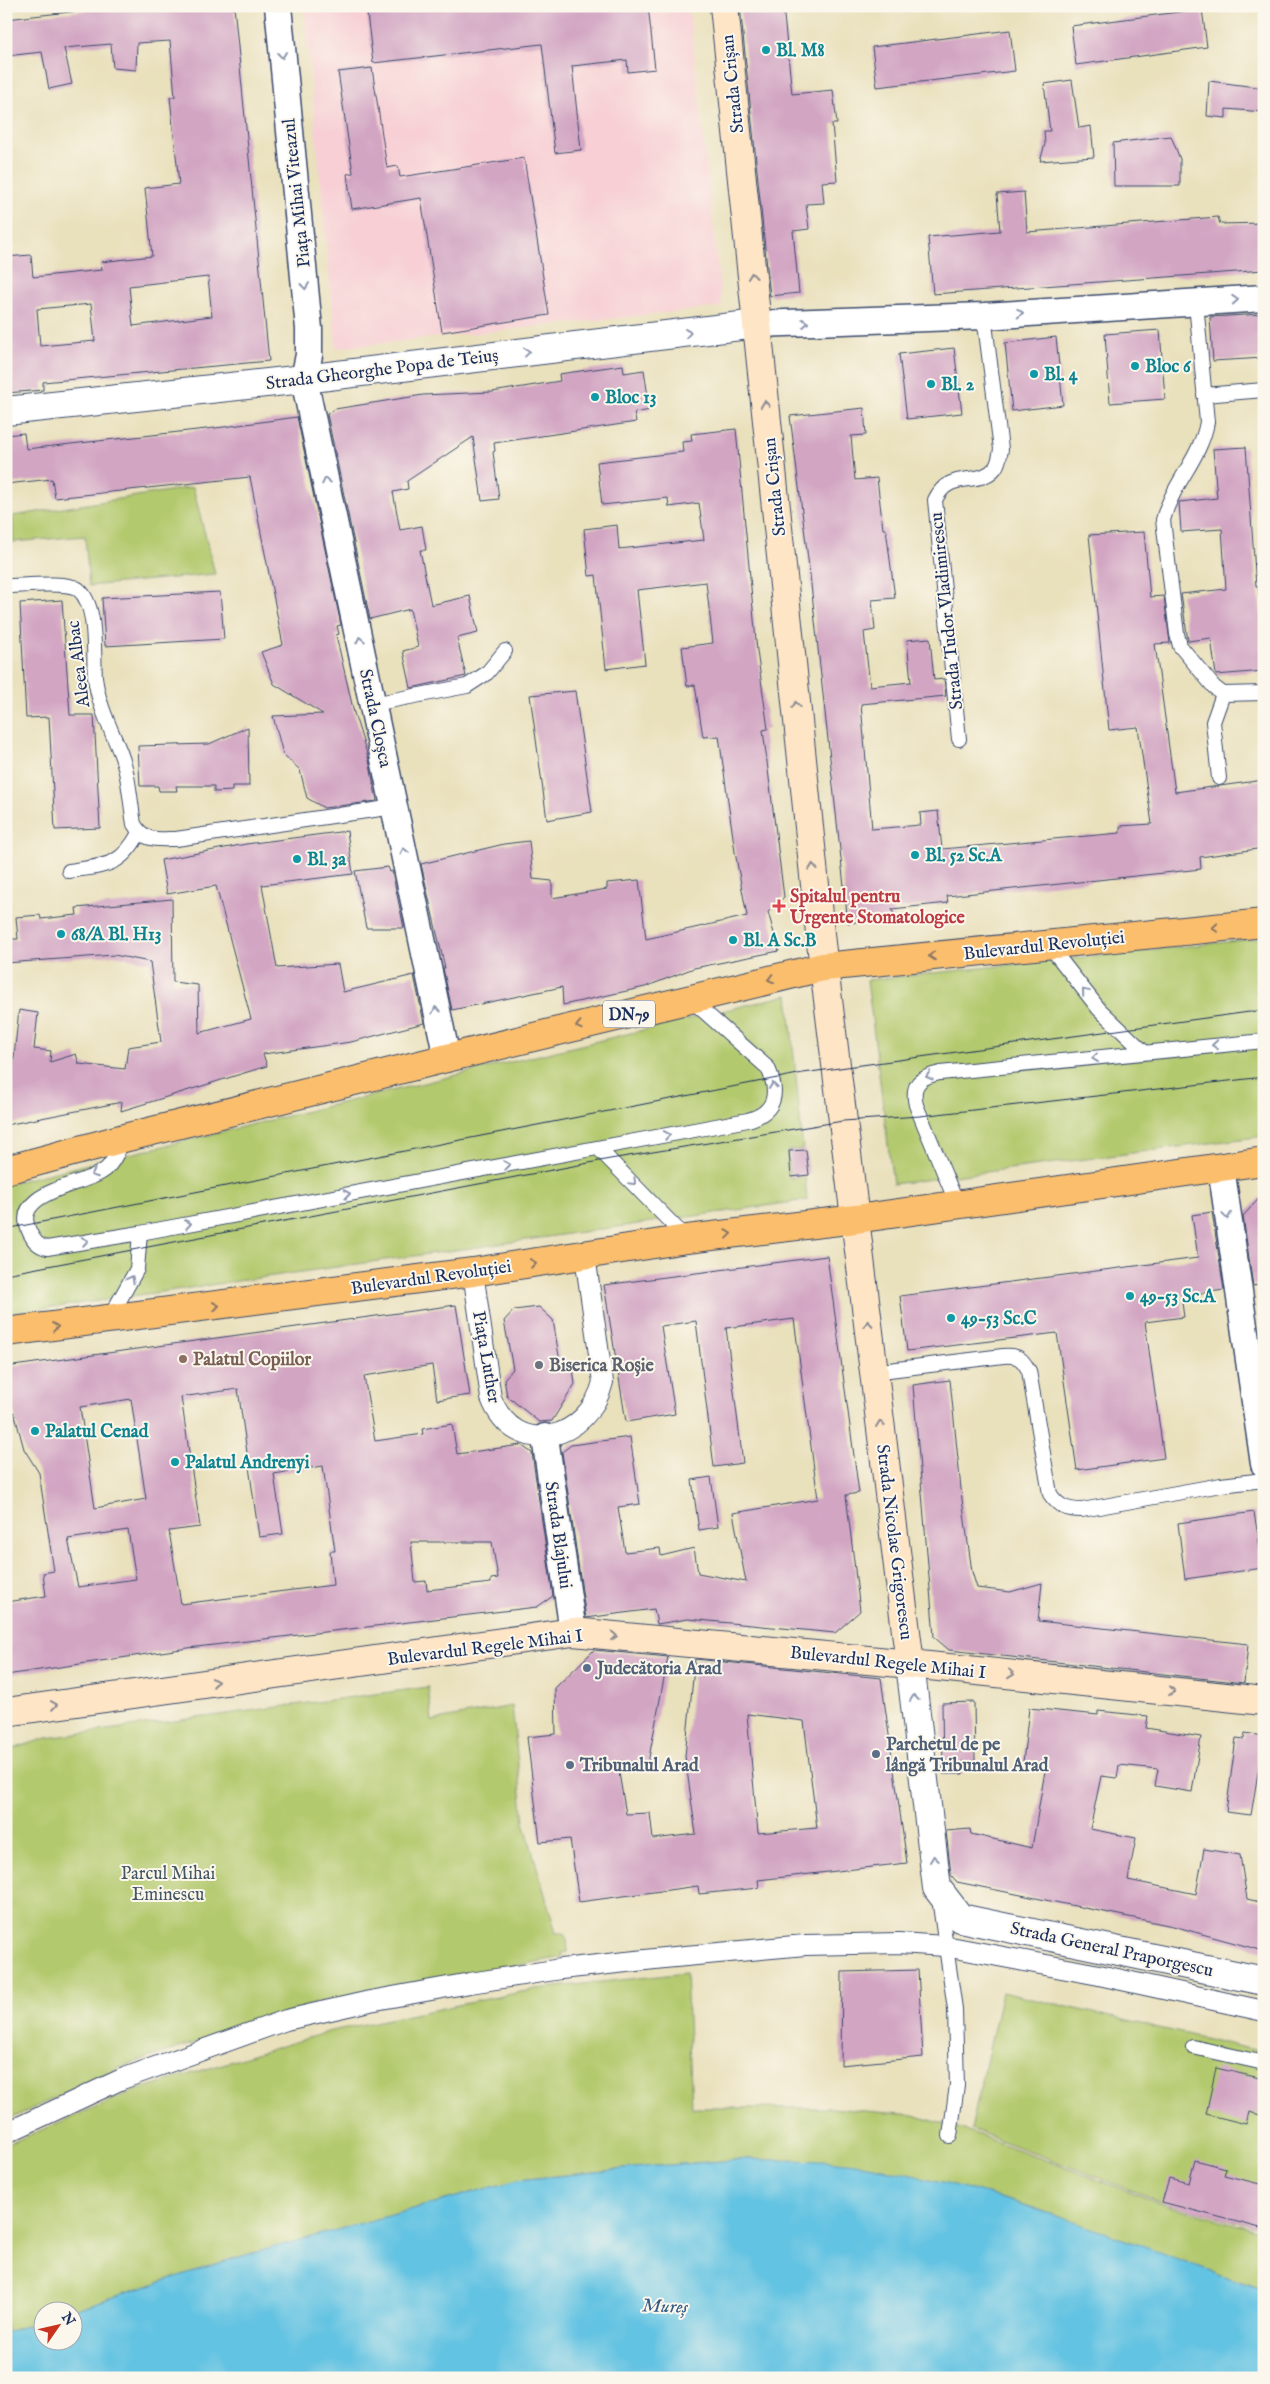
<svg xmlns="http://www.w3.org/2000/svg" width="1270" height="2384" font-family="'IM FELL English',serif">
  <style>
    .built { fill: #f7cfd4 }
    .green { fill: #b3c96d; stroke: #677c66 }
    .water { fill: #64c3e2; stroke: #4079a0 }
    .building { fill: #d2a5c3; fill-rule: evenodd }
    .lines { fill: none; stroke-linecap: round; stroke-linejoin: round }
    .service-casing { stroke: #3a4a6c; stroke-width: 16 }
    .pedestrian-casing { stroke: #3a4a6c; stroke-width: 22 }
    .minor-casing { stroke: #3a4a6c; stroke-width: 29 }
    .tertiary-casing { stroke: #3a4a6c; stroke-width: 30 }
    .secondary-casing { stroke: #3a4a6c; stroke-width: 30 }
    .primary-casing { stroke: #3a4a6c; stroke-width: 30 }
    .service { stroke: #fff; stroke-width: 14 }
    .pedestrian { stroke: #fff; stroke-width: 20 }
    .minor { stroke: #fff; stroke-width: 26 }
    .tertiary { stroke: #fff; stroke-width: 28 }
    .secondary { stroke: #fde5c5; stroke-width: 28 }
    .primary { stroke: #fabe6d; stroke-width: 28 }
    .tram { stroke: #1b2f5e; stroke-width: 1 }
    .oneway { stroke: #8d97ae }
    .oneway2 { stroke: #8c8a92 }
    .oneway3 { stroke: #8a7666 }
    .culture-dot { fill: #0f9aa8; stroke: #fbf7ec; stroke-width: 2 }
    .health-dot { fill: #e0444e; stroke: #fbf7ec; stroke-width: 2 }
    .education-dot { fill: #8d6e63; stroke: #fbf7ec; stroke-width: 2 }
    .worship-dot { fill: #6b7280; stroke: #fbf7ec; stroke-width: 2 }
    .service-dot { fill: #5c6f8a; stroke: #fbf7ec; stroke-width: 2 }
    .labels { text-anchor: middle; stroke-width: 4; stroke-linejoin: round; paint-order: stroke }
    .shield { fill: #fbf7ec; stroke: #5e6b89; stroke-width: 1 }
    .shield-label { font-size: 16px; font-weight: bold; fill: #1b2f5e }
    .culture-label { font-size: 18px; font-weight: bold; fill: #0d838f; stroke: #fbf7ec; text-anchor: start }
    .street-label { font-size: 18px; fill: #1b2f5e; stroke: #fbf7ec }
    .health-label { font-size: 18px; font-weight: bold; fill: #be3a42; stroke: #fbf7ec; text-anchor: start }
    .education-label { font-size: 18px; font-weight: bold; fill: #785e54; stroke: #fbf7ec; text-anchor: start }
    .worship-label { font-size: 18px; font-weight: bold; fill: #5b616d; stroke: #fbf7ec; text-anchor: start }
    .service-label { font-size: 18px; font-weight: bold; fill: #4e5e75; stroke: #fbf7ec; text-anchor: start }
    .park-label { font-size: 18px; fill: #415662; stroke: #fbf7ec }
    .water-label { font-size: 19px; font-style: italic; fill: #315b86; stroke: #fbf7ec }
  </style>
  <rect width="100%" height="100%" fill="#fbf7ec"/>
  <filter id="ink" filterUnits="userSpaceOnUse"><feTurbulence type="fractalNoise" baseFrequency=".02" numOctaves="2"/><feDisplacementMap in="SourceGraphic" scale="10" xChannelSelector="R" yChannelSelector="G"/><feConvolveMatrix kernelMatrix="1 2 1 2 8 2 1 2 1" color-interpolation-filters="sRGB"/></filter>
  <filter id="wash" filterUnits="userSpaceOnUse"><feTurbulence type="fractalNoise" baseFrequency=".0096" numOctaves="4" result="noise"/><feDisplacementMap in="SourceGraphic" scale="20" xChannelSelector="R" yChannelSelector="G"/><feGaussianBlur stdDeviation="1.12" result="paint"/><feColorMatrix in="noise" values="0 0 0 0 0 0 0 0 0 0 0 0 0 0 0 0 0 1.4 0 .05"/><feComposite in="paint" operator="in"/></filter>
  <g filter="url(#wash)">
    <rect width="100%" height="100%" fill="#e9e0bc"/>
    <!-- built -->
    <path class="built" d="M304 6H682L690 16 722 307 336 348Z"/>
    <!-- green -->
    <path class="green" d="M193 487 215 574 89 586 85 536 13 542V516Z
      M1264 938V1136L893 1184 867 980Z
      M788 995 803 1149 787 1151 790 1178 805 1177 807 1200 6 1314V1184Z
      M428 1687 432 1721 512 1706 524 1822 556 1933H563L567 1939 568 1952 562 1953 563 1957 321 2002 117 2068 6 2121V1751L47 1738Z
      M686 1973 692 2108H830L913 2115 971 2132 1162 2204 1264 2232V2290L1034 2208 972 2190 860 2165 748 2159 643 2167 518 2180 235 2258 70 2311 42 2312V2321L6 2332V2145L131 2092 331 2031 536 1989Z
      M1002 1992 1264 2052V2229L1162 2202 971 2129Z"/>
    <!-- water -->
    <path class="water" d="M748 2159C785 2161 825 2159 862 2165 1000 2188 1132 2244 1264 2290V2378H6V2332L42 2321V2342H72V2312L70 2311 235 2258 518 2180 643 2167Z"/>
    <g id="blocks">
      <!-- building -->
      <path class="building" d="M125 6H234L269 361 43 382V390L6 393V257L31 255 33 277 102 270 101 262 152 256 145 188 179 184 170 97H175L170 41 137 43 136 70 113 68 111 44 64 48 72 84 49 89 42 52 6 56V19ZM208 277 212 316 133 326 129 286ZM91 304 95 341 40 346 37 309Z
        M366 6H648L655 69 628 72 627 60 572 66 581 150 555 153 542 44 373 63Z
        M740 6H783L792 94 833 90 837 124H832L837 181 822 182 824 203 806 204 809 229 793 231 799 293 770 296Z
        M1202 9 1207 47 1076 65 1071 26Z
        M1010 30 1015 71 877 87 872 47Z
        M372 68 387 168 398 166 400 177 524 158 549 315 442 332 421 198 352 209 347 174 353 173 338 72Z
        M1072 80 1079 128 1091 126 1094 157 1040 161 1045 144 1044 131H1050L1044 84Z
        M1209 81 1264 88V112L1226 109V118L1207 116Z
        M1171 136 1180 159V186H1114L1113 143Z
        M1024 192 1027 232 1218 217 1220 224 1264 223V270L933 294 928 237 1000 231 997 194Z
        M1264 314V358L1213 361 1210 317Z
        M1160 330 1165 399 1110 403 1105 334Z
        M1056 337 1063 405 1012 411 1005 343Z
        M954 348 962 413 907 419 899 354Z
        M623 365 624 373 644 370 650 410 634 413 636 422 494 443 495 451 493 452 499 499 482 501 473 437 407 481 408 489 393 492 400 530 422 526 426 550H420L431 605 470 596 478 633 457 638 466 676 411 688 403 651 418 647 410 609 370 619 327 414 335 409 423 395 492 392 560 381 559 374Z
        M864 408 866 435 851 436 855 480 877 478 883 529H886L895 598 872 600 875 630 864 632 870 686 911 682 907 640 930 638 934 680 944 679 946 696 861 704 872 829 921 825 920 813 938 811 942 849 1120 833V826L1152 824 1138 727 1109 730 1089 535 1144 532 1150 597 1164 596 1170 643 1155 644 1175 792 1264 780V848L1200 857 1201 869 947 896 948 903 892 909 895 917 848 923 810 575 790 416Z
        M297 417 341 625 337 626 339 634 336 635 354 713 369 760 377 801 324 808 307 798 300 770 283 754 273 716 323 714 274 684 261 652 283 645 250 477 55 498 52 479 6 484V435L24 433 26 449 224 427Z
        M736 429 757 651 768 729 763 730 784 897 768 912 779 951 694 968 645 987 563 1005 562 987 452 1010 443 968H445L421 864 504 844 529 841 533 879 552 881V898L607 889V883L639 880 646 939 747 916 735 852 719 736 703 737 695 685 687 686 682 647 713 643 706 582 637 590 645 664 606 669 596 575 589 576 584 529 617 525 619 549 704 540 699 503 669 507 668 498 602 505 597 462 683 452 682 442 692 441 691 434Z
        M1246 447 1256 586H1258L1264 644V671L1216 675 1211 638 1188 641 1181 594 1226 589 1222 529 1181 532 1179 502 1217 498 1213 449Z
        M220 592 224 639 105 646 102 598Z
        M62 600 70 715H94L100 828 55 830 49 717 26 718 20 603Z
        M575 691 592 812 547 820 530 695Z
        M248 727 249 786H232V791L214 792V786H176L177 791H159L158 786H140L138 746 209 744Z
        M347 831 353 874 262 885 277 968 338 964 343 992 414 975 424 1023 351 1042 263 1054 267 1066 121 1111 122 1102 6 1125V1084H11L19 1010 38 1013 34 1049 51 1051 50 1062 76 1054 79 1064 125 1069 128 1047 161 1042 150 962 114 955 6 963V939H18L16 917 40 915 41 919 77 915 76 908 172 899 173 982 198 985 199 1033 251 1019 216 886 167 894 161 860 246 844Z
        M388 867 390 872 392 871 404 928H366L355 871Z
        M806 1150 809 1175 791 1177 789 1151Z
        M1264 1193V1284L1253 1286 1243 1216Z
        M1212 1212 1224 1290 1181 1296 1184 1317 1145 1322 1164 1458 1077 1470 1057 1333 907 1351 900 1296 1198 1258 1192 1215Z
        M827 1256 859 1493 846 1495 860 1611 835 1633 688 1619 657 1624 654 1609 586 1618 562 1452 571 1445 630 1437 640 1504 618 1507 625 1552 660 1548 661 1556 694 1548 698 1573 746 1582 733 1513 818 1499 794 1319 726 1328 743 1463 714 1467 696 1321 661 1326 675 1414 626 1422 604 1285Z
        M456 1305 470 1395 437 1400 432 1365 364 1376 375 1441 423 1434 422 1429 452 1424 457 1454 521 1445 532 1453 553 1596 537 1607 188 1648 6 1675V1602L46 1596 43 1573 54 1571 39 1473 24 1449 14 1412 6 1413V1367ZM238 1389 259 1537 283 1534 274 1474 323 1466 335 1551H330L333 1585 181 1604 169 1531 200 1527 181 1397ZM131 1399 146 1499 95 1508 80 1407ZM128 1530 136 1579 78 1587 68 1539ZM411 1542H492L498 1578 491 1579V1583L427 1590 426 1581 415 1582Z
        M539 1307 553 1320 560 1362 573 1368 575 1384 552 1421 539 1422 507 1396 504 1379 513 1369 504 1321 514 1310Z
        M950 1380 962 1499 972 1572 977 1588 1010 1592 1042 1583 1038 1621 1248 1644 1244 1683 949 1650 934 1637 913 1385Z
        M711 1477 718 1527 699 1530 692 1480Z
        M1254 1512 1263 1568 1185 1579 1178 1523Z
        M594 1650 668 1657 648 1763 617 1761 626 1814 650 1813 653 1839 696 1834 685 1756 695 1659 881 1678 907 1863 758 1880 759 1888 699 1894 698 1886 579 1902 570 1839 540 1842 527 1737 556 1734 555 1688ZM747 1714 804 1721 817 1828 758 1833Z
        M974 1702 975 1762H962L963 1774H943L942 1703Z
        M1029 1708 1098 1715V1711L1148 1716 1146 1728 1201 1737 1192 1792 1155 1786 1158 1769 1119 1765 1117 1778 1101 1776 1090 1829 1136 1838 1128 1880 1196 1894 1204 1849 1240 1855 1247 1899 1264 1903V1951L1173 1926 957 1882 951 1875 946 1831 970 1829 971 1834 1032 1848 1046 1765 1023 1762Z
        M1245 1733 1264 1736 1251 1815 1226 1812 1236 1738 1244 1739Z
        M918 1970 923 2057 841 2065 842 1972Z
        M1216 2068 1264 2079V2116L1249 2112 1246 2124 1206 2114Z
        M1195 2160 1226 2168 1224 2175 1264 2185V2229L1162 2202 1169 2178 1189 2183Z"/>
    </g>
  </g>
  <g filter="url(#ink)">
    <use href="#blocks" fill-opacity="0" stroke="#3a4a6c" stroke-width="1"/>
    <g class="lines">
      <!-- service casing -->
      <g class="service-casing">
        <path id="service" d="M1196 303 1207 422C1201 458 1172 484 1163 520L1177 634 1180 646 1214 687 1223 694 1264 693
          M1204 395 1264 390
          M6 586C22 586 66 581 78 589 98 605 93 653 95 677 98 704 110 727 120 752 129 774 130 800 134 824 144 842 157 839 176 839L394 807
          M373 704 467 686 487 673 505 651
          M959 739 935 500C950 468 979 488 995 468 999 463 1000 455 1001 449L984 316
          M1219 778 1213 722 1223 694
          M69 871C105 865 120 868 139 833
          M1048 944 1099 1009 1144 1052
          M124 1138C119 1148 115 1161 106 1169 87 1186 8 1190 30 1233 34 1241 38 1246 47 1248L140 1233 748 1120C776 1112 779 1093 768 1068L690 999
          M598 1148 687 1239
          M957 1204 916 1105C911 1084 920 1077 940 1073L1264 1041
          M109 1319 137 1269 140 1233
          M873 1372 1003 1356C1018 1355 1022 1358 1029 1371L1050 1494C1059 1507 1067 1510 1082 1510L1221 1485 1264 1480
          M939 1898 955 2009 957 2085 950 2136
          M1193 2047 1264 2063"/>
      </g>
      <!-- pedestrian casing -->
      <g class="pedestrian-casing">
        <path id="pedestrian" d="M473 1272 491 1398C516 1462 589 1439 603 1382L585 1256
          M6 2133 122 2079 286 2020 370 2001 470 1983 561 1969 664 1958 805 1945 899 1943 945 1946 1099 1975 1264 2011"/>
      </g>
      <!-- minor casing -->
      <g class="minor-casing">
        <path id="minor" d="M278 6 309 329V355L304 379 447 1058
          M757 324 984 316 1264 298
          M1221 1167 1264 1464
          M545 1437 573 1632"/>
      </g>
      <!-- tertiary casing -->
      <g class="tertiary-casing">
        <path id="tertiary" d="M6 411 304 379 757 324
          M910 1664 937 1888 960 1918 1264 1981"/>
      </g>
      <!-- secondary casing -->
      <g class="secondary-casing">
        <path id="secondary" d="M724 6 821 943 910 1664
          M6 1712 573 1632 910 1664 1264 1701"/>
      </g>
      <!-- primary casing -->
      <g class="primary-casing">
        <path id="primary" d="M6 1170 124 1138 447 1058 823 967 1264 923
          M6 1332 473 1272 687 1239 856 1219 1264 1161"/>
      </g>
      <!-- service -->
      <use href="#service" class="service"/>
      <!-- pedestrian -->
      <use href="#pedestrian" class="pedestrian"/>
      <!-- minor -->
      <use href="#minor" class="minor"/>
      <!-- tertiary -->
      <use href="#tertiary" class="tertiary"/>
      <!-- secondary -->
      <use href="#secondary" class="secondary"/>
      <!-- primary -->
      <use href="#primary" class="primary"/>
      <!-- tram -->
      <path class="tram" d="M6 1229 803 1073 1264 1010
        M6 1274 610 1159 843 1121 920 1116 1264 1077"/>
    </g>
    <!-- one-way arrows -->
    <defs><path id="oneway-chevron" d="M-2-3.5L2.5 0L-2 3.5" fill="none" stroke-width="1.6" stroke-linecap="round" stroke-linejoin="round" transform="scale(1.25)"/></defs>
    <g class="oneway">
      <use href="#oneway-chevron" transform="translate(282 55) rotate(84)"/>
      <use href="#oneway-chevron" transform="translate(305 286) rotate(84)"/>
      <use href="#oneway-chevron" transform="translate(1235 300) rotate(-4)"/>
      <use href="#oneway-chevron" transform="translate(1020 313) rotate(-3)"/>
      <use href="#oneway-chevron" transform="translate(805 323) rotate(-2)"/>
      <use href="#oneway-chevron" transform="translate(688 333) rotate(-7)"/>
      <use href="#oneway-chevron" transform="translate(527 352) rotate(-7)"/>
      <use href="#oneway-chevron" transform="translate(326 481) rotate(-102)"/>
      <use href="#oneway-chevron" transform="translate(360 640) rotate(-102)"/>
      <use href="#oneway-chevron" transform="translate(404 851) rotate(-102)"/>
      <use href="#oneway-chevron" transform="translate(1085 992) rotate(-130)"/>
      <use href="#oneway-chevron" transform="translate(436 1010) rotate(-102)"/>
      <use href="#oneway-chevron" transform="translate(1215 1045) rotate(175)"/>
      <use href="#oneway-chevron" transform="translate(1095 1058) rotate(173)"/>
      <use href="#oneway-chevron" transform="translate(929 1076) rotate(163)"/>
      <use href="#oneway-chevron" transform="translate(773 1086) rotate(-96)"/>
      <use href="#oneway-chevron" transform="translate(667 1135) rotate(-10)"/>
      <use href="#oneway-chevron" transform="translate(507 1165) rotate(-10)"/>
      <use href="#oneway-chevron" transform="translate(94 1174) rotate(159)"/>
      <use href="#oneway-chevron" transform="translate(633 1182) rotate(46)"/>
      <use href="#oneway-chevron" transform="translate(347 1194) rotate(-10)"/>
      <use href="#oneway-chevron" transform="translate(1227 1216) rotate(82)"/>
      <use href="#oneway-chevron" transform="translate(188 1224) rotate(-10)"/>
      <use href="#oneway-chevron" transform="translate(85 1241) rotate(-9)"/>
      <use href="#oneway-chevron" transform="translate(131 1279) rotate(-61)"/>
      <use href="#oneway-chevron" transform="translate(914 1698) rotate(-97)"/>
      <use href="#oneway-chevron" transform="translate(934 1859) rotate(-97)"/>
    </g>
    <g class="oneway2">
      <use href="#oneway-chevron" transform="translate(752 276) rotate(-96)"/>
      <use href="#oneway-chevron" transform="translate(765 404) rotate(-96)"/>
      <use href="#oneway-chevron" transform="translate(796 705) rotate(-96)"/>
      <use href="#oneway-chevron" transform="translate(813 867) rotate(-96)"/>
      <use href="#oneway-chevron" transform="translate(868 1324) rotate(-96)"/>
      <use href="#oneway-chevron" transform="translate(880 1424) rotate(-97)"/>
      <use href="#oneway-chevron" transform="translate(614 1636) rotate(5)"/>
      <use href="#oneway-chevron" transform="translate(1011 1674) rotate(6)"/>
      <use href="#oneway-chevron" transform="translate(215 1682) rotate(-8)"/>
      <use href="#oneway-chevron" transform="translate(1172 1691) rotate(6)"/>
      <use href="#oneway-chevron" transform="translate(54 1705) rotate(-8)"/>
    </g>
    <g class="oneway3">
      <use href="#oneway-chevron" transform="translate(1215 928) rotate(175)"/>
      <use href="#oneway-chevron" transform="translate(932 956) rotate(174)"/>
      <use href="#oneway-chevron" transform="translate(771 979) rotate(166)"/>
      <use href="#oneway-chevron" transform="translate(579 1026) rotate(167)"/>
      <use href="#oneway-chevron" transform="translate(728 1234) rotate(-7)"/>
      <use href="#oneway-chevron" transform="translate(533 1263) rotate(-8)"/>
      <use href="#oneway-chevron" transform="translate(216 1306) rotate(-8)"/>
      <use href="#oneway-chevron" transform="translate(55 1327) rotate(-7)"/>
    </g>
  </g>
  <!-- markers -->
  <g class="culture-dot">
    <circle cx="766" cy="50" r="5"/>
    <circle cx="1135" cy="366" r="5"/>
    <circle cx="1034" cy="374" r="5"/>
    <circle cx="931" cy="384" r="5"/>
    <circle cx="595" cy="397" r="5"/>
    <circle cx="915" cy="855" r="5"/>
    <circle cx="297" cy="859" r="5"/>
    <circle cx="61" cy="934" r="5"/>
    <circle cx="733" cy="940" r="5"/>
    <circle cx="1130" cy="1296" r="5"/>
    <circle cx="951" cy="1318" r="5"/>
    <circle cx="35" cy="1431" r="5"/>
    <circle cx="175" cy="1462" r="5"/>
  </g>
  <path class="health-dot" d="M776.5 898.5h5v5h5v5h-5v5h-5v-5h-5v-5h5z"/>
  <circle class="education-dot" cx="183" cy="1359" r="5"/>
  <circle class="worship-dot" cx="539" cy="1365" r="5"/>
  <g class="service-dot">
    <circle cx="587" cy="1668" r="5"/>
    <circle cx="876" cy="1754" r="5"/>
    <circle cx="570" cy="1765" r="5"/>
  </g>
  <g class="labels">
    <!-- shield labels -->
    <rect class="shield" x="603" y="1000.5" width="52" height="27" rx="4"/>
    <g class="shield-label">
      <text x="629" y="1020">DN79</text>
    </g>
    <!-- culture labels -->
    <g class="culture-label">
      <text x="776" y="56">Bl. M8</text>
      <text x="1145" y="372">Bloc 6</text>
      <text x="1044" y="380">Bl. 4</text>
      <text x="941" y="390">Bl. 2</text>
      <text x="605" y="403">Bloc 13</text>
      <text x="925" y="861">Bl. 52 Sc.A</text>
      <text x="307" y="865">Bl. 3a</text>
      <text x="71" y="940">68/A Bl. H13</text>
      <text x="743" y="946">Bl. A Sc.B</text>
      <text x="1140" y="1302">49-53 Sc.A</text>
      <text x="961" y="1324">49-53 Sc.C</text>
      <text x="45" y="1437">Palatul Cenad</text>
      <text x="185" y="1468">Palatul Andrenyi</text>
    </g>
    <!-- street labels -->
    <g class="street-label">
      <text transform="translate(732 84) rotate(-96)" y="6">Strada Crișan</text>
      <text transform="translate(296 193) rotate(-96)" y="6">Piața Mihai Viteazul</text>
      <text transform="translate(382 369) rotate(-7)" y="6">Strada Gheorghe Popa de Teiuș</text>
      <text transform="translate(774 487) rotate(-96)" y="6">Strada Crișan</text>
      <text transform="translate(946 611) rotate(-96)" y="6">Strada Tudor Vladimirescu</text>
      <text transform="translate(78 664) rotate(-97)" y="6">Aleea Albac</text>
      <text transform="translate(376 718) rotate(78)" y="6">Strada Cloșca</text>
      <text transform="translate(1044 945) rotate(-6)" y="6">Bulevardul Revoluției</text>
      <text transform="translate(431 1277) rotate(-8)" y="6">Bulevardul Revoluției</text>
      <text transform="translate(487 1357) rotate(80)" y="6">Piața Luther</text>
      <text transform="translate(559 1535) rotate(82)" y="6">Strada Blajului</text>
      <text transform="translate(895 1542) rotate(83)" y="6">Strada Nicolae Grigorescu</text>
      <text transform="translate(485 1647) rotate(-7)" y="6">Bulevardul Regele Mihai I</text>
      <text transform="translate(888 1662) rotate(6)" y="6">Bulevardul Regele Mihai I</text>
      <text transform="translate(1112 1949) rotate(12)" y="6">Strada General Praporgescu</text>
    </g>
    <!-- health labels -->
    <g class="health-label">
      <text x="790" y="902">Spitalul pentru<tspan x="790" dy="21">Urgente Stomatologice</tspan></text>
    </g>
    <!-- education labels -->
    <g class="education-label">
      <text x="193" y="1365">Palatul Copiilor</text>
    </g>
    <!-- worship labels -->
    <g class="worship-label">
      <text x="549" y="1371">Biserica Roșie</text>
    </g>
    <!-- service labels -->
    <g class="service-label">
      <text x="597" y="1674">Judecătoria Arad</text>
      <text x="886" y="1750">Parchetul de pe<tspan x="886" dy="21">lângă Tribunalul Arad</tspan></text>
      <text x="580" y="1771">Tribunalul Arad</text>
    </g>
    <!-- park labels -->
    <g class="park-label">
      <text x="168" y="1879">Parcul Mihai<tspan x="168" dy="21">Eminescu</tspan></text>
    </g>
    <!-- water labels -->
    <g class="water-label">
      <text transform="translate(665 2305) rotate(2)" y="7">Mureș</text>
    </g>
  </g>
  <!-- margin -->
  <rect width="1270" height="2384" fill="none" stroke="#fbf7ec" stroke-width="25"/>
  <!-- north arrow -->
  <g transform="translate(58 2326) rotate(56)"><circle r="24" fill="#fbf7ec" stroke="#a1a7b3"/>
  <path d="M0-4L9 19L0 12L-9 19Z" fill="#c8321e"/>
  <text y="-8" font-size="14" font-weight="bold" text-anchor="middle" fill="#1b2f5e">N</text>
  </g>
</svg>
